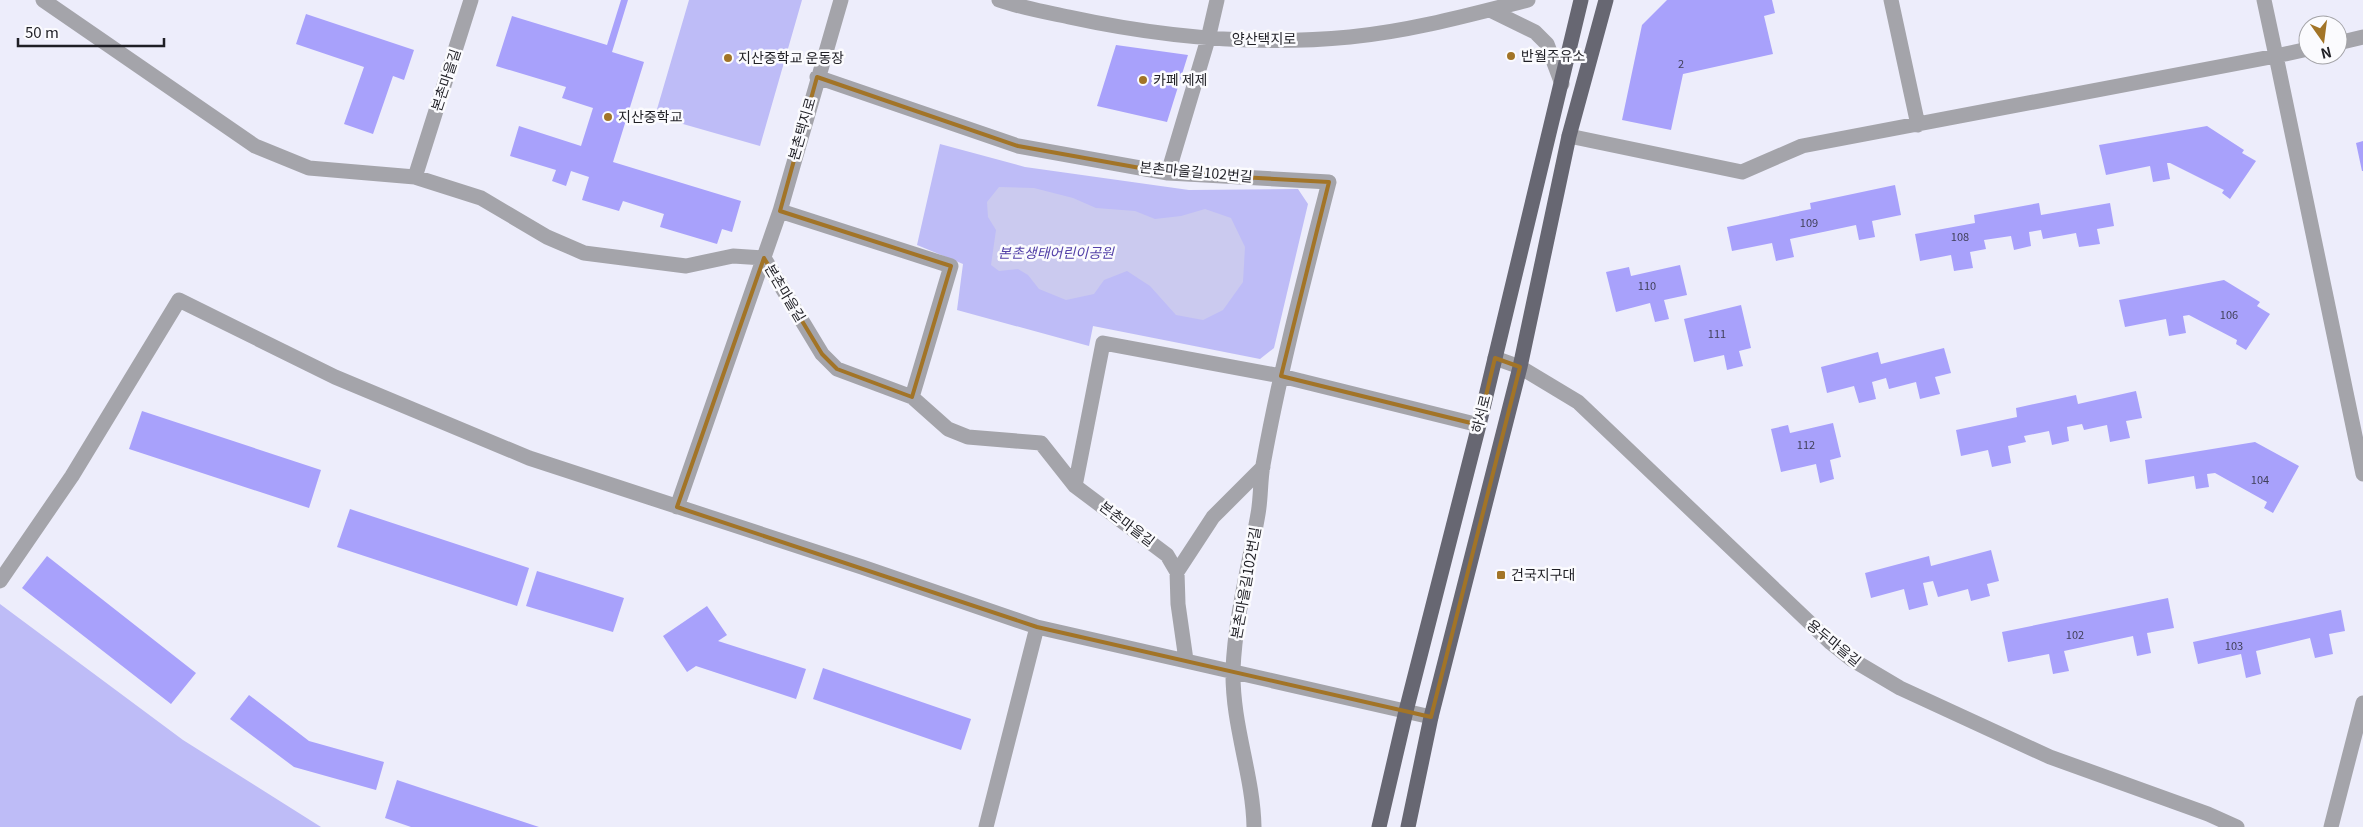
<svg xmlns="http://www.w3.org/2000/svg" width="2363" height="827" font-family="Georgia,'Noto Sans KR',serif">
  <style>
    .green { fill: #bebcf7 }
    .water { fill: #cbcaef }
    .building { fill: #a8a1fb }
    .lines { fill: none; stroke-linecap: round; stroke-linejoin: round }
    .minor { stroke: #a4a4aa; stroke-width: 15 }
    .major { stroke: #676772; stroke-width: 15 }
    .marked { fill: none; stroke: #a27427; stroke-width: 4; stroke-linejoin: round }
    .poi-dot { fill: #a27427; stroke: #fbfbfe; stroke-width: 2 }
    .labels { text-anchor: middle; stroke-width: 5; stroke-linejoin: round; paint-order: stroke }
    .number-label { font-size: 11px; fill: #41405a }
    .street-label { font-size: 14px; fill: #1f1f25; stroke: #fbfbfe }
    .poi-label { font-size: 14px; fill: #1f1f25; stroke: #fbfbfe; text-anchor: start }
    .park-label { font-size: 14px; font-style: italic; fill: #5341a8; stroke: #fbfbfe }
  </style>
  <rect width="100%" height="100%" fill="#ededfb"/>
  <!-- green -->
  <path class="green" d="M689 0H802L760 146 655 116Z
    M940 144 1025 167 1189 190 1298 189 1308 204 1274 348 1260 359 1093 326 1089 346 957 310 963 264 917 245Z
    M0 604 183 740 321 827H0Z"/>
  <!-- water -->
  <path class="water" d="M999 187 1034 188 1073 198 1096 208 1135 211 1155 219 1181 216 1205 209 1231 218 1245 247 1243 282 1223 310 1203 320 1176 315 1150 286 1127 271 1104 280 1094 294 1066 300 1039 289 1028 275 1018 269 999 271 991 265 996 230 988 217 987 202Z"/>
  <!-- building -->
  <path class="building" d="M621 0H628L612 52 644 62 613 162 741 201 732 232 722 229 717 244 660 227 664 214 623 201 619 211 582 200 589 177 571 171 566 186 552 181 556 170 510 156 519 126 581 146 593 108 562 98 566 87 496 66 512 16 607 45Z
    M1667 0H1772L1775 13 1764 16 1773 54 1683 74 1671 130 1622 120 1642 25Z
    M306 14 414 50 404 80 393 76 373 134 344 124 364 67 296 44Z
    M1116 45 1188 55 1167 122 1097 106Z
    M2207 126 2244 150 2242 153 2256 161 2230 199 2222 193 2224 190 2170 163H2167L2170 179 2153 182 2150 166 2106 175 2099 145Z
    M2363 141V171H2362L2356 143Z
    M1895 185 1901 215 1872 221 1875 237 1859 240 1856 225 1790 239 1794 257 1776 261 1772 243 1732 251 1727 227 1811 209 1810 203Z
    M2039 203 2041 215 2110 203 2114 226 2097 229 2100 244 2079 247 2076 233 2043 239 2041 230 2029 232 2031 246 2014 250 2011 236 1984 240 1986 249 1970 252 1973 268 1954 271 1951 255 1920 261 1915 234 1975 223 1974 215Z
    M1680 265 1687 295 1664 300 1669 319 1655 322 1650 303 1616 312 1606 272 1629 267 1631 276Z
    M2224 280 2260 302 2257 306 2270 314 2246 350 2236 344 2237 340 2189 315 2183 316 2186 333 2169 336 2166 319 2125 327 2119 300Z
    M1741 305 1751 348 1739 351 1743 366 1727 370 1724 355 1694 362 1684 319Z
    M1944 348 1951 373 1935 377 1940 394 1920 399 1916 382 1889 389 1886 378 1872 382 1876 399 1859 403 1854 386 1827 393 1821 367 1878 352 1881 364Z
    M2136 391 2142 418 2126 421 2130 438 2110 442 2107 425 2084 430 2082 424 2067 427 2069 441 2052 445 2049 431 2024 436 2026 442 2008 446 2011 463 1992 467 1988 450 1961 456 1956 430 2017 417 2016 408 2076 395 2078 404Z
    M142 411 321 470 309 508 129 449Z
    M1833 423 1841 457 1830 460 1834 479 1820 483 1816 464 1781 472 1771 429 1788 425 1790 433Z
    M2255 442 2299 466 2273 513 2264 508 2267 502 2215 473 2207 474 2209 487 2196 489 2194 476 2148 484 2145 460Z
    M350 509 529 568 517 606 337 547Z
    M1991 550 1999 581 1987 584 1990 596 1971 601 1968 589 1938 597 1933 581 1923 583 1928 605 1909 610 1904 589 1871 598 1865 573 1929 556 1931 566Z
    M47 556 196 673 171 704 22 588Z
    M537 571 624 598 613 632 526 606Z
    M2168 598 2174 628 2147 633 2151 653 2137 656 2133 636 2064 651 2069 671 2053 674 2049 654 2008 662 2002 632Z
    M707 606 727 635 718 641 806 669 796 699 696 666 687 672 663 636Z
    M2341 610 2345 631 2329 634 2333 654 2315 658 2310 638 2256 651 2261 674 2246 678 2241 654 2198 664 2193 642Z
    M823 668 971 719 961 750 813 699Z
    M249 695 309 741 384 762 376 790 294 767 230 719Z
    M397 780 539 827H411L385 818Z"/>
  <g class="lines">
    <!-- minor -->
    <path class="minor" d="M43 0 255 146 309 168 415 177 481 198 547 237 584 253 686 266 733 256 764 258
      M999 0C1022 8 1046 12 1069 17 1161 37 1256 46 1350 37 1411 31 1469 15 1528 0
      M1891 0 1918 125
      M1490 10 1535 32 1547 44 1562 84
      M2338 43 2363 37
      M2308 49 2276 56 2363 474
      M817 77 1018 146 1168 173 1329 182C1305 276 1280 370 1263 465 1260 481 1261 498 1258 514 1249 566 1235 618 1233 670 1232 726 1253 774 1254 827
      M1569 136 1742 172 1802 146 2276 56 2264 0
      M1168 173 1208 39 1217 0
      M415 177 471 0
      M780 211 951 266 912 397
      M764 258 822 354 837 369 912 397 948 429 968 437 1041 443 1075 486 1167 555 1177 572 1178 604 1186 660
      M1495 358 1520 367 1578 402 1831 643 1851 659 1900 688 2050 757 2208 814 2237 827
      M1075 486 1103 343 1281 376 1479 425
      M677 507 780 211 841 0
      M1177 572 1213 517 1263 467
      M0 581 72 476 179 300 335 377 529 458 862 567 1037 627 986 827
      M1037 627 1431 717
      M2331 827 2363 703"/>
    <!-- major -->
    <path class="major" d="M1379 827 1406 711 1479 425 1581 0
      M1408 827 1431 717 1520 367 1569 136 1606 0"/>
  </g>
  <!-- marked area -->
  <path class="marked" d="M817 77 1018 146 1168 173 1329 182 1281 376 1479 425 1495 358 1520 367 1431 717 1037 627 677 507 764 258 822 354 837 369 912 397 951 266 780 211Z"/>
  <!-- markers -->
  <g class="poi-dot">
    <circle cx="1511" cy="56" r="5"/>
    <circle cx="728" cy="58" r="5"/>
    <circle cx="1143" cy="80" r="5"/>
    <circle cx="608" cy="117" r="5"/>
    <rect x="1496" y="570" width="10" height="10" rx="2.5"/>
  </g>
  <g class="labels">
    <!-- number labels -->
    <g class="number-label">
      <text x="1681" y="68">2</text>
      <text x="1809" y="227">109</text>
      <text x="1960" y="241">108</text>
      <text x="1647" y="290">110</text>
      <text x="2229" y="319">106</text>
      <text x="1717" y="338">111</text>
      <text x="1806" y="449">112</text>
      <text x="2260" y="484">104</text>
      <text x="2075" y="639">102</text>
      <text x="2234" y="650">103</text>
    </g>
    <!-- street labels -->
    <g class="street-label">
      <text x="1264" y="44">양산택지로</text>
      <text transform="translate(446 80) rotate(-72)" y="5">본촌마을길</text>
      <text transform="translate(802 129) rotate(-74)" y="5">본촌택지로</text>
      <text transform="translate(1196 172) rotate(5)" y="5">본촌마을길102번길</text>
      <text transform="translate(785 293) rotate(59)" y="5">본촌마을길</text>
      <text transform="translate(1481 414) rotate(-76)" y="5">하서로</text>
      <text transform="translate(1127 524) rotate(37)" y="5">본촌마을길</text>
      <text transform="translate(1246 583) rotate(-80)" y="5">본촌마을길102번길</text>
      <text transform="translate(1834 643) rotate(39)" y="5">용두마을길</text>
    </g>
    <!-- poi labels -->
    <g class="poi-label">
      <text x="1521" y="61">반월주유소</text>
      <text x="738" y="63">지산중학교 운동장</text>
      <text x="1153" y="85">카페 제제</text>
      <text x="618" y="122">지산중학교</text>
      <text x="1511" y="580">건국지구대</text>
    </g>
    <!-- park labels -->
    <g class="park-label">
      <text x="1056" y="258">본촌생태어린이공원</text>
    </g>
  </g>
  <!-- north arrow -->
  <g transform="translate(2323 40) rotate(166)"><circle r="24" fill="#fbfbfe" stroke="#a3a3a7"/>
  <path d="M0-4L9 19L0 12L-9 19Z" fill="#a27427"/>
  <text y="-8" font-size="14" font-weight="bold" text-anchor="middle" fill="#1f1f25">N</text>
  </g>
  <!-- scale -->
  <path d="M18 38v8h146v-8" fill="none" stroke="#1f1f25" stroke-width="2.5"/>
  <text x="25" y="38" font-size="15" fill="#1f1f25" stroke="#fbfbfe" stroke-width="4" paint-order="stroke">50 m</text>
</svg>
